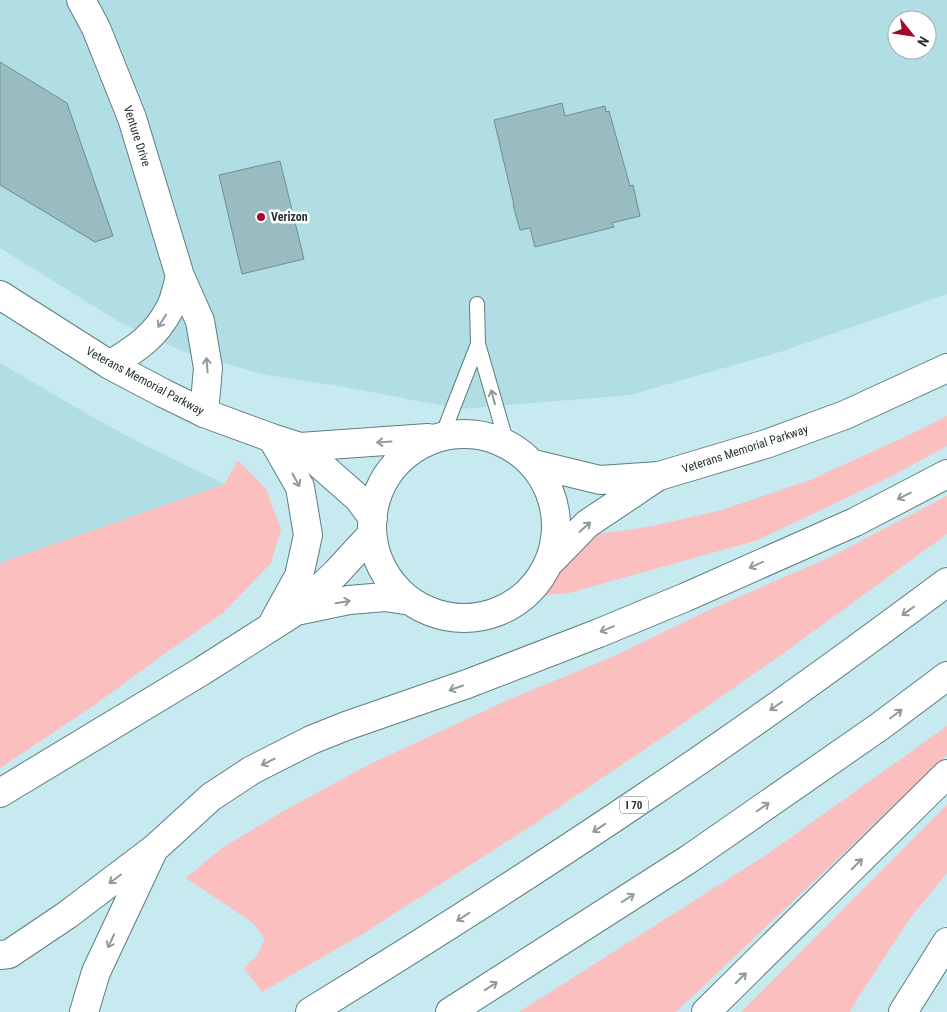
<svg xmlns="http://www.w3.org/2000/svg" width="947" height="1012" font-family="'Roboto Condensed',sans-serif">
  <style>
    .built { fill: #b1dee4; fill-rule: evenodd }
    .green { fill: #fbbfc0 }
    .building { fill: #99bcc0; stroke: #6e8f94 }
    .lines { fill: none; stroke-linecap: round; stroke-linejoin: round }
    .lane-casing { stroke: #5d7e82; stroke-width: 16 }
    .street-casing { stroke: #5d7e82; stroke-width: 30 }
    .secondary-casing { stroke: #5d7e82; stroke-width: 30 }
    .highway-casing { stroke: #5d7e82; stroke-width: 30 }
    .lane { stroke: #fff; stroke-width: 14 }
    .street { stroke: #fff; stroke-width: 28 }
    .secondary { stroke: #fff; stroke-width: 28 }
    .highway { stroke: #fff; stroke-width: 28 }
    .oneway { stroke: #92999a }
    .poi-dot { fill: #a40830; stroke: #fff; stroke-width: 2 }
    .labels { text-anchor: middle; stroke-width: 5; stroke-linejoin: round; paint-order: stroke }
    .shield { fill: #fff; stroke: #667072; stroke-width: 1 }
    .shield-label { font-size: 11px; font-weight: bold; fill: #253335 }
    .street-label { font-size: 12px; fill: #253335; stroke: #fff }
    .poi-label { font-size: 12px; font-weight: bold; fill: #253335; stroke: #fff; text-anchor: start }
  </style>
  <rect width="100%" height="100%" fill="#c6eaef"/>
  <!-- built -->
  <path class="built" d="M0 0H947V294L780 352 630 395 460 409 345 387 261 374 182 351 121 323 0 248ZM897 20H927V50H897Z
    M0 363 96 419 142 444 225 484 0 563Z"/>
  <!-- green -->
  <path class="green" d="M947 416V446L890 477 758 540 569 593 522 597 564 556 600 534 653 526 722 510 810 480 911 434Z
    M238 460 266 489 281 529 271 563 223 613 160 657 93 706 0 768V563L225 484Z
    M947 496V534L781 655 669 733 528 828 361 935 262 992 244 968 258 954 265 939 253 923 186 878 222 848 282 812 366 766 512 698 610 658 709 610 828 558Z
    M947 726V755L676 1012H519L769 853Z
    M947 805V873L908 921 858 998 850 1012H741Z"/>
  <!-- building -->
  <path class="building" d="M0 62 67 103 113 236 95 242 0 185Z
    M562 103 565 116 605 106 606 112 609 111 630 186 633 185 640 216 612 223 614 227 535 247 530 228 520 230 513 205H514L494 120Z
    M280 161 304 259 242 274 219 175Z"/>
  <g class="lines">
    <!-- lane casing -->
    <g class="lane-casing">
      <path id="lane" d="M477 304 478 344 507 444
        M442 436 478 344"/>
    </g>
    <!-- street casing -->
    <g class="street-casing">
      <path id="street" d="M81 0 96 28 132 118 180 276 200 321 208 368 204 413
        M110 365C135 349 155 337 169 310 175 300 177 287 180 276"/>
    </g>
    <!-- secondary casing -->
    <g class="secondary-casing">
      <path id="secondary" d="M0 295 110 365 163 393 204 413 272 438 300 447 428 438
        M372 526a92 92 0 1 1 184 0a92 92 0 1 1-184 0Z
        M272 438 300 487 308 535 299 576 274 621
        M300 447 358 498 373 518
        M534 464 600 480 659 476 766 444 845 415 947 368
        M551 561 587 524 657 477
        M296 611 349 600 385 597 411 601
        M0 793 202 671 296 611 336 573 372 534
        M903 1012 947 942"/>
    </g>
    <!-- highway casing -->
    <g class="highway-casing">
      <path id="highway" d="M0 955 9 954 67 915 154 849 211 797 252 770 311 740 346 726 467 684 599 633 686 597 855 522 947 474
        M84 1012 96 972 152 853
        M310 1012C424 942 537 870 648 795 750 727 849 655 947 582
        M450 1012 689 859 879 727 947 676
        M706 1012 947 774"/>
    </g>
    <!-- lane -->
    <use href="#lane" class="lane"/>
    <!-- street -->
    <use href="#street" class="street"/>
    <!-- secondary -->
    <use href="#secondary" class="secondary"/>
    <!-- highway -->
    <use href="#highway" class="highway"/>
  </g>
  <!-- one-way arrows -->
  <defs><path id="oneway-shaft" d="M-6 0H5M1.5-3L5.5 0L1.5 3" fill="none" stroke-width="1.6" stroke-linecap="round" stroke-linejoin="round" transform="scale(1.25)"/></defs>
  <g class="oneway">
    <use href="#oneway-shaft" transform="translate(162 321) rotate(123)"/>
    <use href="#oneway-shaft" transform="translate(207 365) rotate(-95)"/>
    <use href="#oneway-shaft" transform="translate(493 397) rotate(-106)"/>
    <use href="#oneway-shaft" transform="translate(384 442) rotate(176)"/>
    <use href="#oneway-shaft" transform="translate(296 480) rotate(61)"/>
    <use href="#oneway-shaft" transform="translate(904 496) rotate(153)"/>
    <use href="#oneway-shaft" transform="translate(585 527) rotate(-41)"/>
    <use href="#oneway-shaft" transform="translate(756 565) rotate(156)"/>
    <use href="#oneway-shaft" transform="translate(343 602) rotate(-10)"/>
    <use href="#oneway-shaft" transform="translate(908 611) rotate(144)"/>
    <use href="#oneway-shaft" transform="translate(607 629) rotate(158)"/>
    <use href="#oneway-shaft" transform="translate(456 688) rotate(161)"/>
    <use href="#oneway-shaft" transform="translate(776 706) rotate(145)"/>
    <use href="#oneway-shaft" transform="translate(896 714) rotate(-37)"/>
    <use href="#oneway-shaft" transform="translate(268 762) rotate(154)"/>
    <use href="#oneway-shaft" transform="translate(763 807) rotate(-35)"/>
    <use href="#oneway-shaft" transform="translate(599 828) rotate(147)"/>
    <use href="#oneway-shaft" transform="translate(857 864) rotate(-45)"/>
    <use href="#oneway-shaft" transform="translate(115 879) rotate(143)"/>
    <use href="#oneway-shaft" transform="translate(628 898) rotate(-33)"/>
    <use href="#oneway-shaft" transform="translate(463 917) rotate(147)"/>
    <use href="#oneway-shaft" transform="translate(111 941) rotate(115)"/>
    <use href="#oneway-shaft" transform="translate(741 978) rotate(-45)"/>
    <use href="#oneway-shaft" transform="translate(491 986) rotate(-33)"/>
  </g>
  <!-- markers -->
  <circle class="poi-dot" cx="261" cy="217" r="5"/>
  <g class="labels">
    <!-- shield labels -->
    <rect class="shield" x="620" y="796.5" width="28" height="17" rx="4"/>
    <g class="shield-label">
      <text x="634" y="809">I 70</text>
    </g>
    <!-- street labels -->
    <g class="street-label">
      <text transform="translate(137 136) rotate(72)" y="4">Venture Drive</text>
      <text transform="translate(145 381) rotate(28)" y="4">Veterans Memorial Parkway</text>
      <text transform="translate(745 449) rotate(-18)" y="4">Veterans Memorial Parkway</text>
    </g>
    <!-- poi labels -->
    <g class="poi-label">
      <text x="271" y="221">Verizon</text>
    </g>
  </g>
  <!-- north arrow -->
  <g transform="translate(912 35) rotate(120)"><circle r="24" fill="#ffffff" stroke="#a8adae"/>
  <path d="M0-4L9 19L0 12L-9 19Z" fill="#a40830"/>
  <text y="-8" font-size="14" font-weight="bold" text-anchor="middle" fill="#253335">N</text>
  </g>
</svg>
